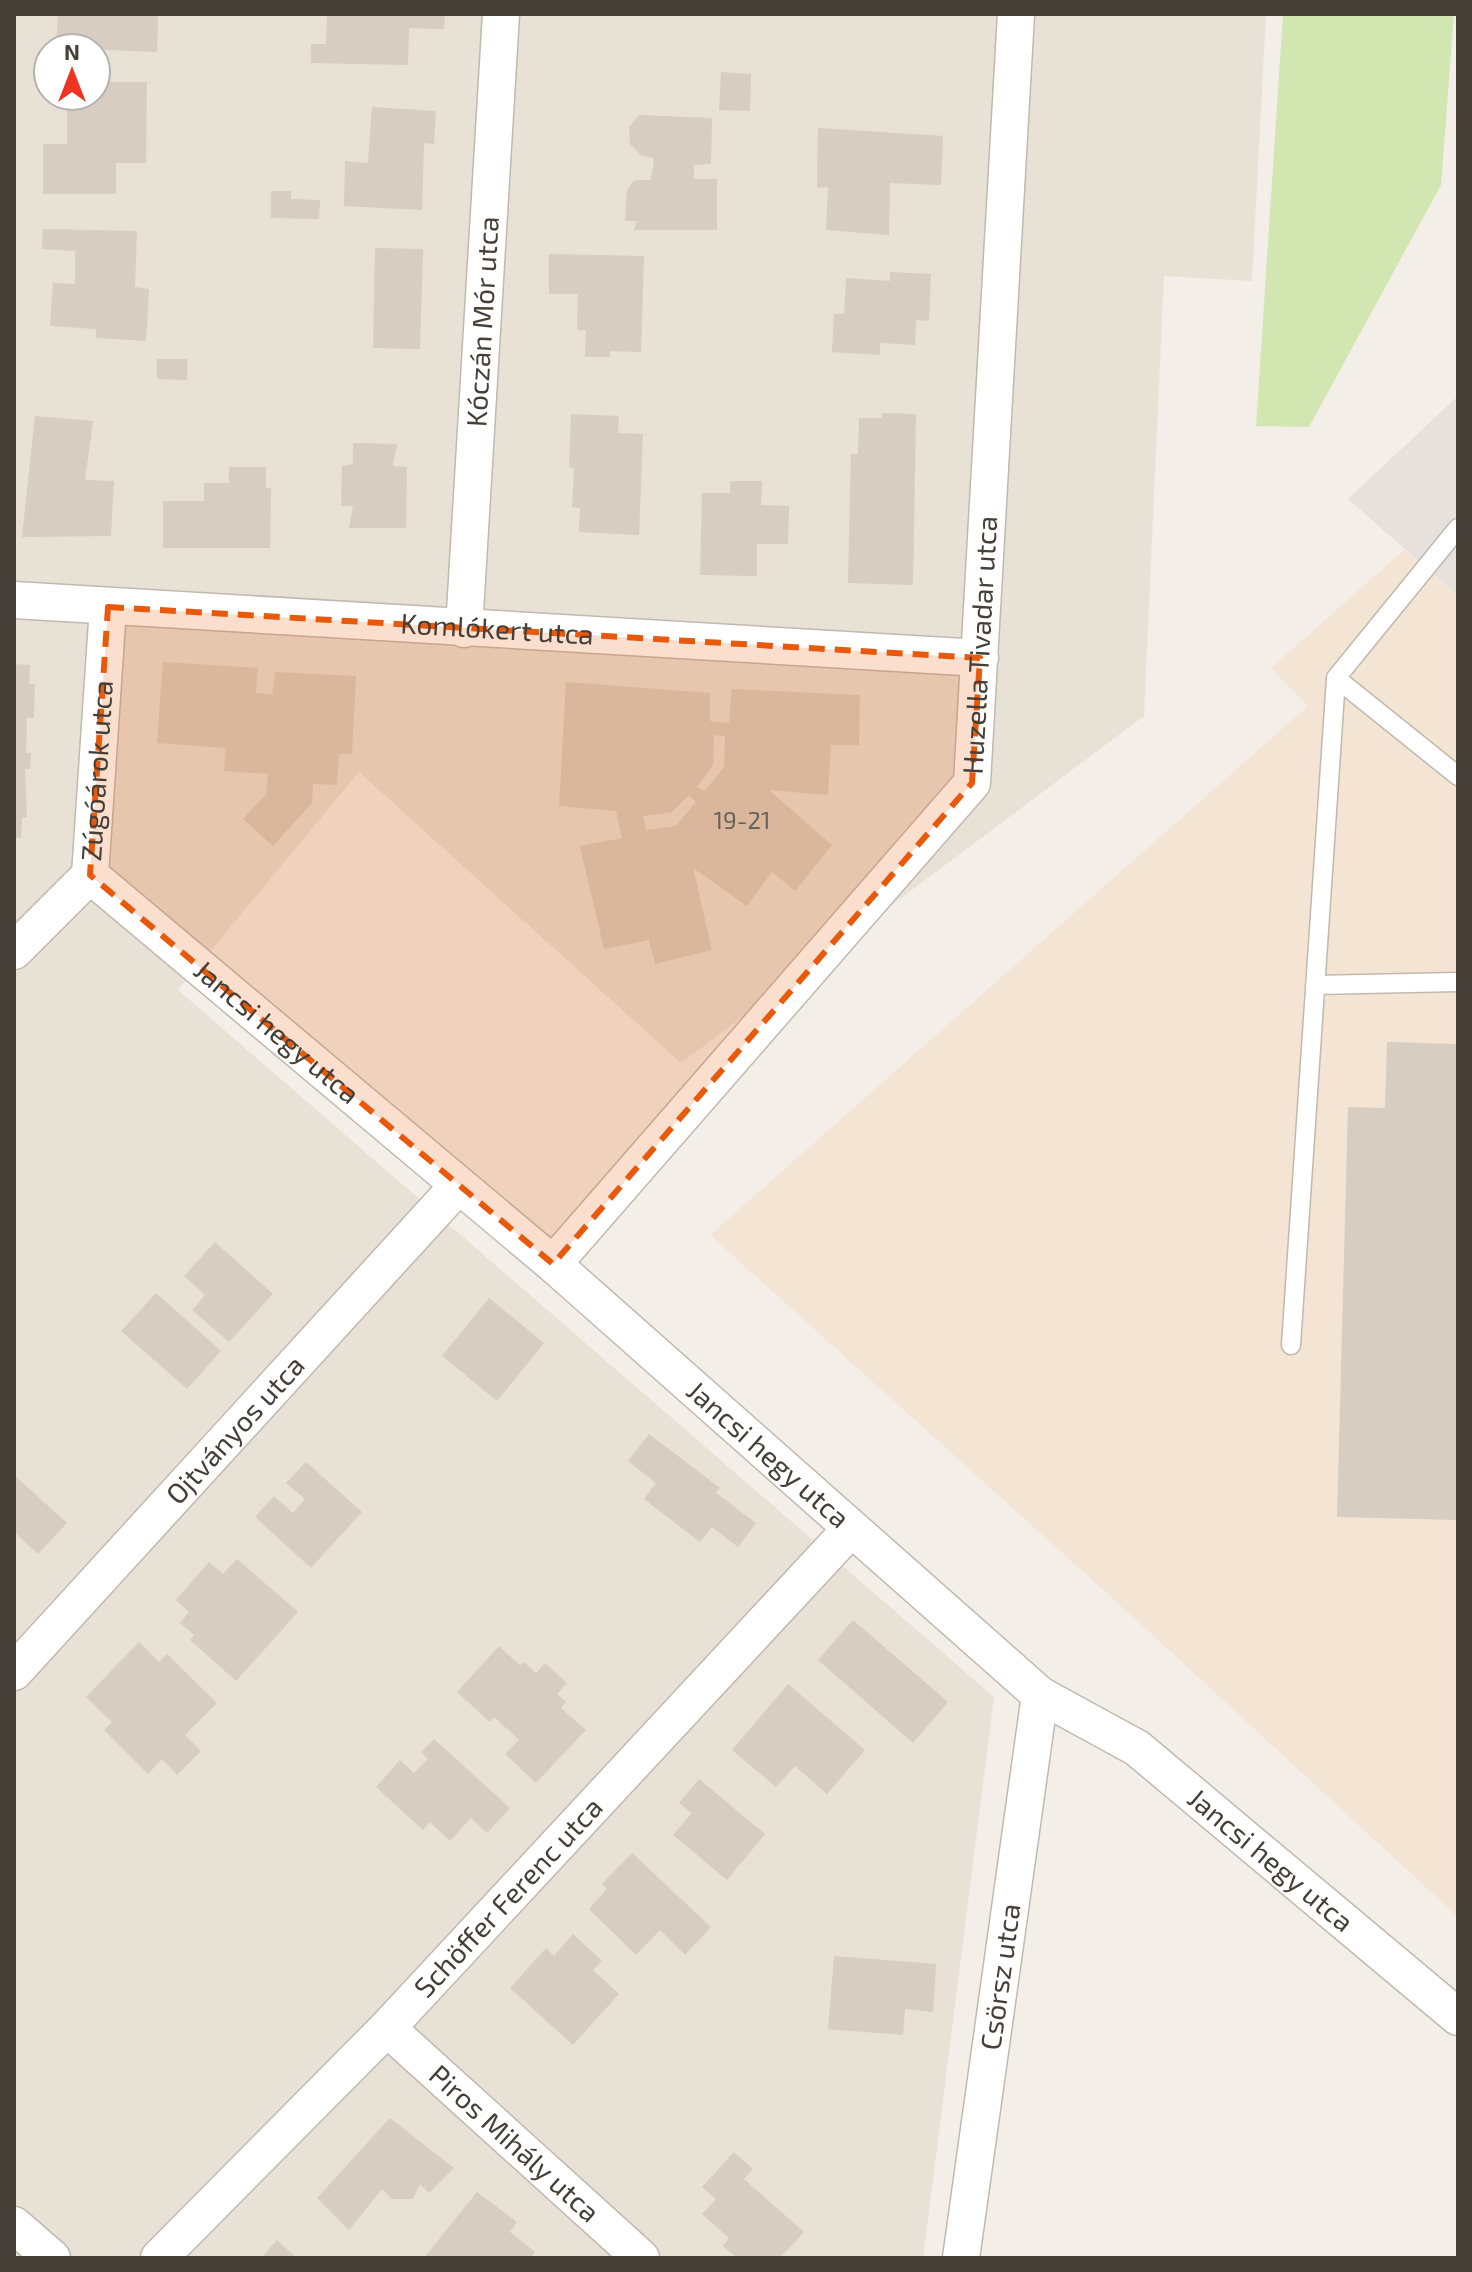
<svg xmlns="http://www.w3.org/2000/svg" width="1472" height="2272" font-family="'Exo 2',sans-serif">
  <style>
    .residential { fill: #e7e1d6; fill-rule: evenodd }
    .commercial { fill: #f4e4d4 }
    .industrial { fill: #e6e1dd }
    .green { fill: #d2e6b2 }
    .building { fill: #d7cdc1; fill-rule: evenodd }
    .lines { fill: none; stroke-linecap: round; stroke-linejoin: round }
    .lane-casing { stroke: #c1b9ae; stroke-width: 21 }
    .street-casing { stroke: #c1b9ae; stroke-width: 39 }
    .lane { stroke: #fff; stroke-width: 18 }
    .street { stroke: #fff; stroke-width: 36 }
    .marked { fill: #e8590c; fill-opacity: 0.2; stroke: #e8590c; stroke-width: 6; stroke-dasharray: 16 10; stroke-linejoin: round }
    .labels { text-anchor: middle; stroke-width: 6; stroke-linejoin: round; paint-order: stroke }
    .number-label { font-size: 24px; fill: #6a625a }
    .street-label { font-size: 28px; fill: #463f37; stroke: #fff }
  </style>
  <rect width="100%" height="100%" fill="#f3efe8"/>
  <!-- residential -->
  <path class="residential" d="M14 14H1266L1252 281 1164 276 1144 716 681 1063 359 772 178 990 994 1697 923 2258H14ZM48 48H96V96H48Z"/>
  <!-- commercial -->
  <path class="commercial" d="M1404 550 1458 596V1917L1121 1606 710 1235 1308 706 1271 668Z"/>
  <!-- industrial -->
  <path class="industrial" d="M1458 396V596L1348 499Z"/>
  <!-- green -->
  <path class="green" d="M1283 14H1454L1441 185 1309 427 1256 426Z"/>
  <!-- building -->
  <path class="building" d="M58 14H158L157 52 56 48Z
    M327 14H445L444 29 409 28 408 65 311 63V44H326Z
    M721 72 751 74 750 111 719 110Z
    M96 82H147L146 163H116V194H43V144H67V96H96Z
    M372 107 436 111 434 144 424 143 422 210 344 206 345 161 368 163Z
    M639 115 712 118 711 164 694 165V179H717V230H634L637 221H625L627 190 634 180H651L654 158 642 156 630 144 629 127Z
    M818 128 943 136 941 185 890 183 889 235 826 230 828 187 817 188Z
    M271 191H291V199L320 200 319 219 271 218Z
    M43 229 137 231 135 287 149 289 146 341 96 338V329L50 326 53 283 75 284V251L42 249Z
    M375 248 423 249 420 349 373 348Z
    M549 254 644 256 641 352 610 351V357H585L586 330H577L578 294H549Z
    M890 272 931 274 929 321 916 320 915 345 880 343V355L832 352 834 314H844L846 278 890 281Z
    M157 359H187V380L157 379Z
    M882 413 916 414 913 585 848 583 851 454H858L859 418H882Z
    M571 414 619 416 618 433 643 434 639 535 579 532 580 508 572 507 574 468H569Z
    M35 416 93 421 85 480 114 481 111 536 22 537Z
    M353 443 397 444 393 466 407 467 406 528H349L353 506H341L342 466 353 464Z
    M229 467H266V488H271L270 548H163V501H204V483H229Z
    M730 481H762L761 505 789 506 788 544H757V576L700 575 702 493H730Z
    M163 662 258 668 256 693 272 694V700L275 672 356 676 352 754H339L337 785 313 784 312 803 273 846 243 819 266 794 268 774 224 771 226 748 157 743Z
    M14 664 30 665 29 684H35L34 718H27L26 753H31L30 769H25L27 818 22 817 21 838H14Z
    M566 682 710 693V721L729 723 732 689 860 695 859 745H831L828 795 769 790 832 845 795 891 772 872 747 906 693 868 712 950 655 964 649 940 604 949 580 846 622 838 616 811 559 806ZM714 735 725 736 724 767 705 791 697 787 713 765ZM689 795 696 802 676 826 646 830 643 816 672 812Z
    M1387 1042 1458 1044V1520L1337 1517 1348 1107 1385 1108Z
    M215 1242 273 1294 229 1342 192 1310 205 1295 184 1276Z
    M156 1293 221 1351 187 1389 121 1331Z
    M489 1298 544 1343 497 1401 442 1356Z
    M649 1434 720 1488 716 1493 756 1523 738 1547 712 1527 700 1542 644 1499 656 1483 628 1461Z
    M306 1462 362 1512 311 1568 255 1517 274 1496 293 1513 305 1499 286 1483Z
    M14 1475 67 1523 38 1554 14 1532Z
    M237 1559 298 1612 236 1681 190 1640 194 1635 180 1623 189 1612 176 1600 209 1562 223 1574Z
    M853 1620 948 1702 913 1743 818 1660Z
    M139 1642 159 1662 167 1654 217 1703 185 1735 201 1751 177 1775 162 1759 148 1774 104 1730 112 1722 86 1697Z
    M499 1646 520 1665 524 1662 536 1673 545 1663 567 1683 557 1694 566 1702 561 1708 586 1730 536 1783 505 1754 519 1740 494 1717 490 1722 457 1692Z
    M788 1684 865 1750 827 1794 795 1766 776 1787 732 1750Z
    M434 1739 510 1808 487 1833 471 1818 450 1841 430 1822 423 1830 376 1787 400 1760 414 1773 428 1759 421 1752Z
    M699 1779 765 1834 727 1880 673 1835 692 1813 679 1803Z
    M632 1853 711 1927 685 1955 660 1930 636 1955 589 1909 607 1889 602 1884Z
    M573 1934 602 1961 593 1970 619 1994 573 2045 510 1988 546 1948 554 1956Z
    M834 1956 936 1964 933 2012 905 2009 903 2035 828 2029Z
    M390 2118 454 2168 429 2193 420 2184 413 2199H392L382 2189 349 2230 317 2198Z
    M734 2152 753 2169 744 2179 804 2232 780 2258H737L723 2246 729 2238 702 2214 716 2199 702 2187Z
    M477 2192 517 2222 510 2232 535 2252 530 2258H424Z
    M277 2240 297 2258H261Z"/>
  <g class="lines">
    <!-- lane casing -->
    <g class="lane-casing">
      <path id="lane" d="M1336 678 1458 776
        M1315 985 1458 982
        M1291 1345 1336 678 1458 528"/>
    </g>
    <!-- street casing -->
    <g class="street-casing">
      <g id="street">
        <path id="s1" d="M14 600 980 658"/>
        <path id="s2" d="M464 629 501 14"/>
        <path id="s3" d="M90 875 553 1264 1040 1695 1137 1748 1458 2017"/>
        <path id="s4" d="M14 951 90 875 108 607"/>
        <path id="s5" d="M553 1264 972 783 1016 14"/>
        <path id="s6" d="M14 1672 457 1187"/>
        <path id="s7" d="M387 2028 641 2258"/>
        <path d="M14 2225 52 2258"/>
        <path id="s8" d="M159 2258 387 2028 850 1530"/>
        <path id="s9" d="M961 2258 1040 1695"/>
      </g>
    </g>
    <!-- lane -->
    <use href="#lane" class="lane"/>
    <!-- street -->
    <use href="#street" class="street"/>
  </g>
  <!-- marked area -->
  <path class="marked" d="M108 607 980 658 972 783 553 1264 90 875Z"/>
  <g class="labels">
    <!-- number labels -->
    <g class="number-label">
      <text x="742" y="829">19-21</text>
    </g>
    <!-- street labels -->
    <g class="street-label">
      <text dy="10" stroke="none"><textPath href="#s2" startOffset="308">Kóczán Mór utca</textPath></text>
      <text dy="10" stroke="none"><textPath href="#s1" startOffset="484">Komlókert utca</textPath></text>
      <text dy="10" stroke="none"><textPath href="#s5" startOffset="776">Huzella Tivadar utca</textPath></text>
      <text dy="10" stroke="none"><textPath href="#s4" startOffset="212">Zúgóárok utca</textPath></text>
      <text dy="10" stroke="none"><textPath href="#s3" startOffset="244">Jancsi hegy utca</textPath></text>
      <text dy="10" stroke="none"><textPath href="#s6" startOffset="328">Ojtványos utca</textPath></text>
      <text dy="10" stroke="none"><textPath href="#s3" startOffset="892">Jancsi hegy utca</textPath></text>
      <text dy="10" stroke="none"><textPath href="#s3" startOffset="1540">Jancsi hegy utca</textPath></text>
      <text dy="10" stroke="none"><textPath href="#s8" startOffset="502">Schöffer Ferenc utca</textPath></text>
      <text dy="10" stroke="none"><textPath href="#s9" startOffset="284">Csörsz utca</textPath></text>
      <text dy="10" stroke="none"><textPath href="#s7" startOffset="172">Piros Mihály utca</textPath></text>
    </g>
  </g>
  <!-- border -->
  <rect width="1472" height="2272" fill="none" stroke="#463f37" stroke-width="32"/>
  <!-- north arrow -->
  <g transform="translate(72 72)"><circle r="38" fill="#ffffff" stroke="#b5b2af" stroke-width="2"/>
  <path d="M0-6L14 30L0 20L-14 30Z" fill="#f13322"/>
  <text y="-12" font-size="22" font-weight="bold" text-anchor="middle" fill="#463f37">N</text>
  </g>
</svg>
